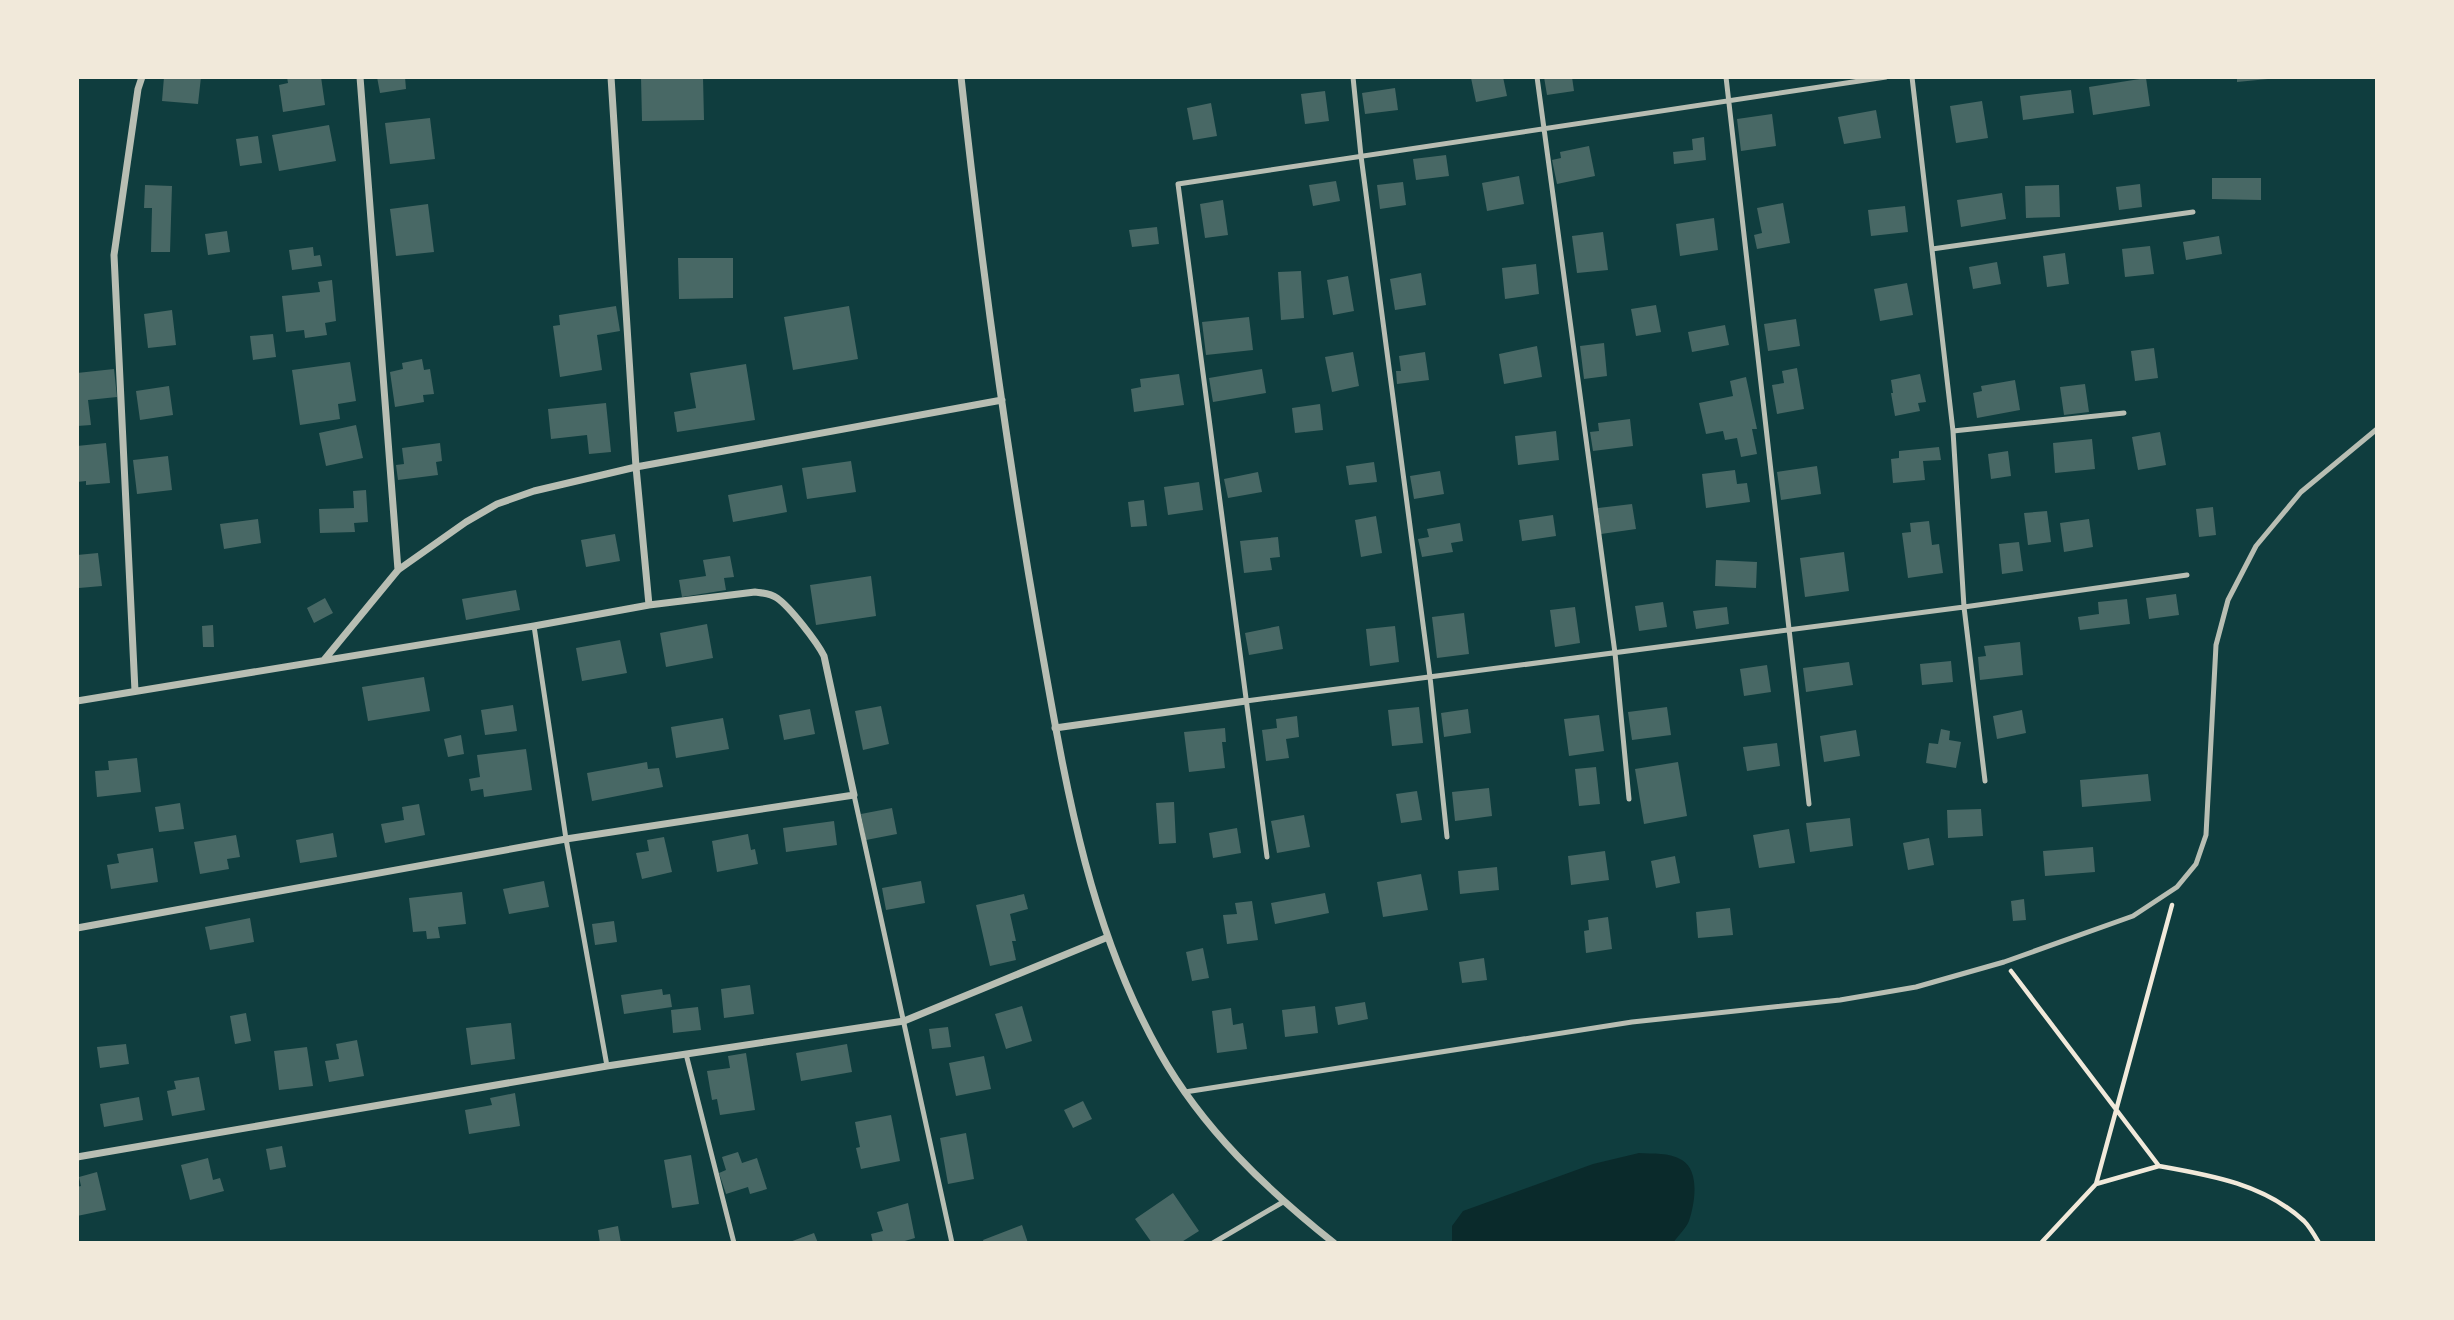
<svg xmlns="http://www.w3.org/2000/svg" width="2454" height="1320" font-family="'DejaVu Sans',sans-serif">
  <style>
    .water { fill: #0a2a2b }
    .building { fill: #486865 }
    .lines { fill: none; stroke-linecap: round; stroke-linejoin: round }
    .path { stroke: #f1e9da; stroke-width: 4.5 }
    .service { stroke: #b8beb3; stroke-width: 5 }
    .minor { stroke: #b8beb3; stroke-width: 7 }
  </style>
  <rect width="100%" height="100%" fill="#0f3d3e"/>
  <!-- water -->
  <path class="water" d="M1639 1153C1653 1154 1669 1152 1682 1160 1700 1171 1695 1203 1689 1221 1686 1228 1678 1236 1673 1243H1452V1226L1463 1211 1593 1164Z"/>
  <!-- building -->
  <path class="building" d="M164 77H201L198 104 162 101Z
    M287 77H321L325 105 283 112 279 85 288 83Z
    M377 77H405L406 89 380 93Z
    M641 77H703L704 120 642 121Z
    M1503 77 1507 96 1476 102 1471 78Z
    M1544 77H1572L1574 91 1547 95Z
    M2237 77H2268V79L2237 82Z
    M2146 78 2150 106 2093 115 2089 87Z
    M1395 88 1398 110 1365 114 1362 93Z
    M2071 90 2074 113 2023 120 2020 96Z
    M1325 91 1329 121 1305 124 1301 94Z
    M1982 101 1988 138 1956 143 1950 106Z
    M1211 103 1217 136 1193 140 1187 108Z
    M1876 110 1881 138 1844 144 1838 117Z
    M1772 114 1776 146 1741 151 1737 119Z
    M430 118 435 159 390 164 385 123Z
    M329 125 336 161 279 171 272 135Z
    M258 136 262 163 240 166 236 139Z
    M1704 137 1706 160 1674 164 1673 152 1693 150 1692 139Z
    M1589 146 1595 176 1557 184 1552 160 1561 158 1560 152Z
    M1446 155 1449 176 1416 180 1413 159Z
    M1519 176 1524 204 1487 211 1482 183Z
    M2212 178H2261V200L2212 199Z
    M1336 181 1340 201 1313 206 1309 185Z
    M1403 182 1406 205 1380 209 1377 185Z
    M2140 184 2142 207 2119 210 2116 187Z
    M145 185 172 186 170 252H151L152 208H144Z
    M2059 185 2060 217 2026 218 2025 186Z
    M2002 193 2006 219 1961 227 1957 200Z
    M1223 200 1228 235 1205 238 1200 204Z
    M1783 203 1790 243 1757 249 1754 235 1762 233 1757 208Z
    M428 204 434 252 396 256 390 209Z
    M1905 206 1908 232 1871 236 1868 210Z
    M1714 218 1718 250 1680 256 1676 224Z
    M1157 227 1159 244 1132 247 1129 230Z
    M227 231 230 252 208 255 205 234Z
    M1603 232 1608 270 1577 273 1572 236Z
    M2219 236 2222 254 2186 260 2183 242Z
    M2150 246 2154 274 2125 277 2122 249Z
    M313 247 314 256 320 255 322 266 292 270 289 250Z
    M2065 253 2069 284 2047 287 2043 256Z
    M678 258H733V298L679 299Z
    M1997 262 2001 284 1973 289 1969 267Z
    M1536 264 1539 294 1505 299 1502 268Z
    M1301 271 1304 318 1281 320 1278 272Z
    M1421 273 1426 305 1395 310 1390 279Z
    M1348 276 1354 311 1333 315 1327 280Z
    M332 280 336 321 325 323 327 335 305 338 304 330 286 332 282 296 320 292 318 282Z
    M1907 283 1913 315 1880 321 1874 289Z
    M1656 305 1661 332 1636 336 1631 309Z
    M616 306 620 331 597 335 602 370 560 377 553 326 560 325 559 315Z
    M849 306 858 359 793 370 784 317Z
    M172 310 176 345 148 348 144 314Z
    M1249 317 1253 350 1206 355 1202 322Z
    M1796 319 1800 346 1768 351 1764 324Z
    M1725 325 1729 345 1692 352 1688 332Z
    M273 334 276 357 253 360 250 336Z
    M1604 343 1607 376 1584 379 1580 346Z
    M1537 346 1542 377 1504 384 1499 354Z
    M2154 348 2158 378 2135 381 2131 351Z
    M1353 352 1359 386 1332 392 1325 357Z
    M1425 352 1429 380 1397 384 1396 371H1401L1399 356Z
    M422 359 424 370 430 369 434 394 423 395 424 402 395 407 390 372 403 369 402 363Z
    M350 362 356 401 338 404 340 419 300 425 292 370Z
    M746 364 755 420 677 432 674 412 696 408 690 373Z
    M1797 368 1804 409 1777 414 1772 385 1784 383 1782 371Z
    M114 369 117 397 88 400 91 425 77 426V373Z
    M1262 369 1266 393 1213 402 1209 378Z
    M1179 374 1184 405 1134 412 1131 389 1141 387 1140 379Z
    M1920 374 1926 402 1918 403 1920 411 1895 416 1891 393H1893L1891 380Z
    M1746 377 1757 429H1752L1757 454 1741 457 1737 438 1725 440 1723 431 1706 434 1699 403 1733 396 1730 381Z
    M2015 380 2020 410 1977 418 1973 393 1982 391 1981 386Z
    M2085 384 2089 412 2064 415 2060 387Z
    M169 386 173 415 140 420 136 391Z
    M606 403 611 452 589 454 587 435 551 439 548 409Z
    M1320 404 1323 430 1295 433 1292 408Z
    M1630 419 1633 446 1593 451 1590 432 1599 431 1598 423Z
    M356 425 363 458 326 466 319 433Z
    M1556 431 1559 460 1518 465 1515 436Z
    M2160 432 2166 465 2138 470 2132 437Z
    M2092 439 2095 469 2055 473 2053 443Z
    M106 443 110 483 86 485V481L77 482V446Z
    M440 443 442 461 436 462 438 475 398 480 396 465 404 464 402 448Z
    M1939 447 1941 460 1923 461 1925 480 1893 483 1891 459 1899 458V451Z
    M2008 451 2011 476 1991 479 1988 454Z
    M168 456 172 490 137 494 133 460Z
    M851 461 856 492 807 499 802 468Z
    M1374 462 1377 482 1349 485 1346 466Z
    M1817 466 1821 494 1781 500 1777 472Z
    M1735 470 1737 484 1747 483 1750 502 1706 508 1702 474Z
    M1440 471 1444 494 1414 499 1410 476Z
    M1258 472 1262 492 1228 498 1224 479Z
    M1199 482 1203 510 1168 515 1164 487Z
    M782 485 787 512 733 522 728 495Z
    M366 490 368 522 354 523 355 532 320 533 319 509 354 508 353 491Z
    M1144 500 1147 526 1131 527 1128 502Z
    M1632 504 1636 529 1601 534 1598 508Z
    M2213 507 2216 535 2199 537 2196 509Z
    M2047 511 2051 542 2028 545 2024 513Z
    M1553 515 1556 536 1522 541 1519 520Z
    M1376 516 1382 553 1361 557 1355 520Z
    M258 519 261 543 224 549 220 524Z
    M2089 519 2093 547 2064 552 2060 523Z
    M1929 521 1932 545 1939 544 1943 573 1908 578 1902 533 1911 532 1910 523Z
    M1460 523 1463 541 1451 543 1453 552 1422 557 1418 539 1429 537 1427 529Z
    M615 534 620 561 586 567 581 540Z
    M1278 537 1280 557 1270 558 1272 570 1244 573 1240 541Z
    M2019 542 2023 571 2002 574 1999 544Z
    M1844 552 1849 591 1805 597 1800 558Z
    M98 553 102 586 79 588 77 555Z
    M730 556 734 577 724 578 726 590 682 597 679 580 706 576 703 560Z
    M1716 560 1757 562 1756 588 1715 586Z
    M871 576 876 616 816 625 810 585Z
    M516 590 520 610 466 620 462 599Z
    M2176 594 2179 615 2149 619 2146 598Z
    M325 598 333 613 314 623 307 608Z
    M2127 599 2130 624 2080 630 2078 617 2099 614 2098 602Z
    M1663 602 1667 627 1639 631 1635 606Z
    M1575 607 1580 643 1555 647 1550 610Z
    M1727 607 1729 624 1696 629 1693 611Z
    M1464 613 1469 654 1437 658 1432 617Z
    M707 624 713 658 666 667 660 633Z
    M213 625 214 647H203L202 626Z
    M1279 626 1283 649 1249 655 1245 633Z
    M1395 626 1399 662 1370 666 1366 629Z
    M620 640 627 673 582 681 576 648Z
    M2020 642 2023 675 1980 680 1978 657 1986 656 1984 646Z
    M1951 661 1953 682 1922 685 1920 664Z
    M1849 662 1853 685 1806 692 1803 668Z
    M1767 665 1771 692 1744 696 1740 669Z
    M424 677 430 711 368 721 362 687Z
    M513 705 517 731 485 735 481 710Z
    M881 706 889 744 863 750 855 711Z
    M1419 707 1423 743 1392 746 1388 710Z
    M1667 707 1671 735 1632 740 1628 712Z
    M810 709 815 734 784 740 779 715Z
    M1468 709 1471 733 1444 737 1441 713Z
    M2022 710 2026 733 1997 739 1993 716Z
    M1599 715 1604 751 1569 756 1564 719Z
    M1297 716 1299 737 1286 739 1289 758 1266 761 1262 730 1277 728 1276 719Z
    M723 718 729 749 676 758 671 727Z
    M1225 728 1226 742H1222L1225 768 1189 772 1184 732Z
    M1941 729 1950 731 1949 740 1961 742 1956 768 1926 763 1929 743 1938 744Z
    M1856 730 1860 756 1824 762 1820 736Z
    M461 735 464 754 448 757 444 739Z
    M1777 743 1780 766 1747 771 1743 747Z
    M526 749 532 790 484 797 483 789 471 791 469 779 480 777 477 755Z
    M137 758 141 792 97 797 95 771 109 770 108 761Z
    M647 762 648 769 659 768 663 787 592 801 587 773Z
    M1678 762 1687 816 1644 824 1635 769Z
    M1596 767 1600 804 1579 806 1575 769Z
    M2148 774 2151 801 2082 807 2080 780Z
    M1489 788 1492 816 1455 821 1452 792Z
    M1417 791 1422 820 1401 823 1396 794Z
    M1174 802 1176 843 1159 844 1156 803Z
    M180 803 184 829 159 832 155 807Z
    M419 804 425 835 385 843 381 824 404 820 402 807Z
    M892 808 897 834 866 840 861 814Z
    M1981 809 1983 836 1948 838 1947 810Z
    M1304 815 1310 847 1277 853 1271 821Z
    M1850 818 1853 846 1810 852 1806 823Z
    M834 821 837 845 786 852 783 828Z
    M1237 828 1241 853 1213 858 1209 833Z
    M1789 829 1795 863 1759 868 1753 835Z
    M333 833 337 857 300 863 296 840Z
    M748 834 751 850 755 849 758 864 717 872 712 841Z
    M236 835 240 857 227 859 229 869 200 874 194 842Z
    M664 837 672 872 642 879 636 853 649 851 647 840Z
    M1929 838 1934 865 1908 870 1903 843Z
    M2093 847 2095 872 2045 876 2043 851Z
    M153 848 158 882 111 889 107 865 119 863 117 854Z
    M1605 851 1609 880 1571 885 1568 856Z
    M1675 856 1680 883 1656 888 1651 861Z
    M1497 867 1499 890 1460 894 1458 871Z
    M1421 874 1428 910 1383 917 1377 882Z
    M544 881 549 907 509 914 503 889Z
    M921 881 925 903 886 910 882 888Z
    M462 892 466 924 438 927 440 938 427 939 426 931 413 932 409 898Z
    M1325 893 1329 913 1275 924 1271 903Z
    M1024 894 1028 909 1010 914 1016 941H1012L1016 960 990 966 976 905Z
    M2024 899 2026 920 2013 921 2011 901Z
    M1252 901 1258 940 1227 944 1223 915 1237 914 1235 903Z
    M1730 908 1733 935 1698 938 1696 912Z
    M1608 917 1612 949 1586 953 1584 931 1589 930 1588 920Z
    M250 918 254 942 210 950 205 927Z
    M614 921 617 942 595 945 592 924Z
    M1203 948 1209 978 1192 981 1186 952Z
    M1484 958 1487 980 1462 983 1459 962Z
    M750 985 754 1014 724 1018 721 989Z
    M662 989 663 995 670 994 672 1007 624 1014 621 995Z
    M1365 1002 1368 1019 1338 1025 1335 1007Z
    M1022 1006 1032 1041 1006 1049 995 1014Z
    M1315 1006 1318 1033 1285 1037 1282 1010Z
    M698 1007 701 1030 673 1033 671 1010Z
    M1231 1008 1233 1025 1243 1023 1247 1049 1217 1053 1212 1011Z
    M246 1013 251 1041 235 1044 230 1016Z
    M511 1023 515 1059 471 1065 466 1028Z
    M948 1027 951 1047 932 1049 929 1029Z
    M357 1040 364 1076 329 1082 325 1061 339 1059 336 1044Z
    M126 1044 129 1064 100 1068 97 1047Z
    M847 1044 852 1072 801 1081 796 1053Z
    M307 1047 313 1086 279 1090 274 1051Z
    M746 1053 755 1110 720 1115 717 1099 712 1100 707 1071 730 1068 728 1056Z
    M984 1056 991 1089 956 1096 949 1063Z
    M199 1077 205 1110 172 1116 167 1091 176 1089 174 1081Z
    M515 1093 520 1126 469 1134 465 1110 492 1105 490 1098Z
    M139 1097 143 1120 104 1127 100 1104Z
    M1083 1101 1092 1119 1073 1128 1064 1110Z
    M891 1115 900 1161 861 1169 856 1148 860 1147 855 1122Z
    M966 1133 974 1179 948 1184 940 1138Z
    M282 1146 286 1167 270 1170 266 1149Z
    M738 1152 742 1163 757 1158 767 1189 750 1194 748 1187 726 1194 719 1173 726 1170 722 1157Z
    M691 1155 699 1204 672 1208 664 1160Z
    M208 1158 213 1180 220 1178 224 1191 190 1200 181 1165Z
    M97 1172 106 1210 77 1216V1187L81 1186 79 1177Z
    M1173 1193 1199 1231 1180 1243H1152L1135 1219Z
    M908 1203 915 1238 898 1243H873L871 1234 883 1231 877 1212Z
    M1022 1225 1028 1243H984L983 1240Z
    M618 1226 621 1243H600L598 1230Z
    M814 1233 818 1243H787Z"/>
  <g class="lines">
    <!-- path -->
    <path class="path" d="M2011 971 2159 1166 2096 1184
      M2159 1166C2210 1175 2264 1184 2304 1221 2310 1227 2315 1236 2319 1243
      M2041 1243 2096 1184 2172 905"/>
    <!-- service -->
    <path class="service" d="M1353 77 1361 156 1430 677 1447 837
      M1537 77 1615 653 1629 799
      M1726 77 1809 804
      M1932 249 2193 212
      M1953 431 2124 413
      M534 626 566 839 607 1066
      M1246 701 1964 607 1953 431 1912 77
      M1985 781 1964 607 2187 575
      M854 795 952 1243
      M1267 857 1178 184 1886 77
      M686 1054 734 1243
      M1185 1092 1632 1022 1840 1000 1916 987 2004 962 2133 916 2177 887 2196 864 2206 835 2216 645 2228 600 2256 546 2301 492 2377 429
      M1213 1243 1283 1202"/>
    <!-- minor -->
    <path class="minor" d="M360 77 398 570
      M611 77 636 467 649 605
      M961 77C981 262 1006 446 1038 629 1064 774 1086 922 1160 1053 1203 1129 1266 1189 1334 1243
      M324 660 398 570 466 522 497 504 534 491 636 467 1002 400
      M135 691 114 255 138 89 142 77
      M77 701 534 626 649 605 755 592C763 593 770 593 777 598 790 607 817 642 824 656L854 795 566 839 77 928
      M1055 728 1246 701
      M77 1157 607 1066 904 1021 1108 937"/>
  </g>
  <!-- border -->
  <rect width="2454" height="1320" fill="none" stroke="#f1e9da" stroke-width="158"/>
</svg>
